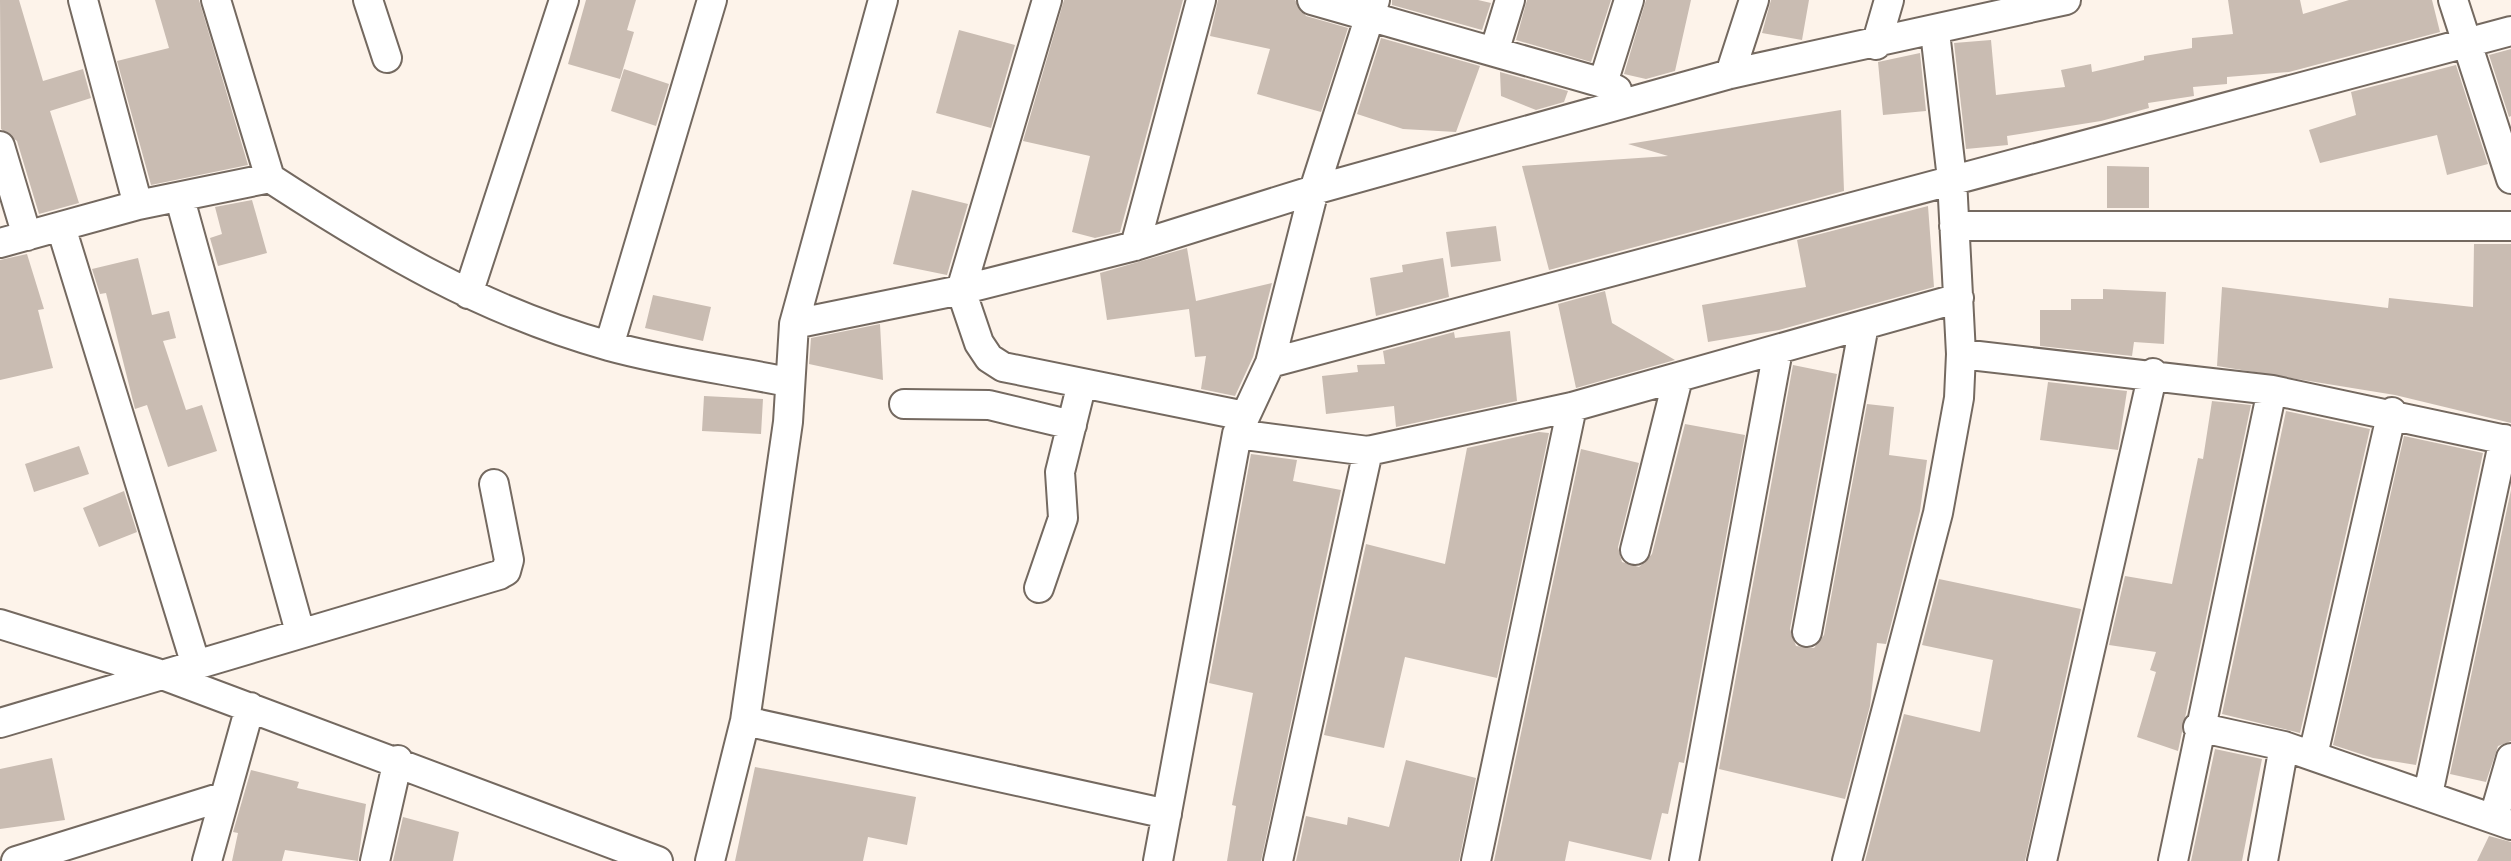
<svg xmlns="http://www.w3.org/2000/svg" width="2511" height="861" font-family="'Asap Condensed',sans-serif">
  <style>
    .building { fill: #c9bcb2 }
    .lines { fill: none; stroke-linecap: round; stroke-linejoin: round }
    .minor-casing { stroke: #746960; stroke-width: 32 }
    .minor { stroke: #fff; stroke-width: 28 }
  </style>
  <rect width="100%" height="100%" fill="#fdf3ea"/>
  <!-- building -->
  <path class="building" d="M0 0H19L43 81 83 69 91 98 50 111 79 203 39 214 17 141 1 129Z
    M155 0H199L248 165 151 185 117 61 169 48Z
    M586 0H636L627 30 634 32 620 79 568 64Z
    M1064 0H1183L1120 232 1095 238 1072 232 1090 156 1023 141Z
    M1218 0H1295L1306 16 1348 28 1321 112 1257 94 1270 49 1210 36Z
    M1392 0H1478L1491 3 1482 30 1392 5Z
    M1527 0H1611L1591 62 1516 40Z
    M1646 0H1691L1675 71 1646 79 1624 74Z
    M1771 0H1809L1802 40 1762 33Z
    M2228 0H2300L2303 14 2349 0H2432L2440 32 2289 72 2227 77V84L2193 87 2194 96 2148 103 2149 108 2101 121 2007 136 2008 145 1966 149 1954 43 1991 40 1996 95 2065 87 2061 70 2091 64 2092 72 2144 60V56L2192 48V38L2233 34Z
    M959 30 1015 45 991 128 936 113Z
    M1381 38 1480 66 1456 132 1403 129 1357 114Z
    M2511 49V116L2509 117 2489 55Z
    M1920 53 1926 111 1883 115 1878 62Z
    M2456 65 2488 164 2447 175 2437 135 2320 163 2309 130 2356 115 2351 92Z
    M624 69 669 84 656 126 611 111Z
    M1500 72 1568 91 1564 102 1536 110 1501 96Z
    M1841 110 1844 191 1549 270 1522 166 1668 156 1628 144Z
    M2107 166 2149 167V208H2107Z
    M912 190 968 204 947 275 893 264Z
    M252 200 267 253 218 266 210 238 222 234 215 207Z
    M1928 206 1934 287 1779 330 1708 342 1702 305 1806 287 1797 240Z
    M1496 226 1501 261 1451 267 1446 232Z
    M2474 244H2511V423L2395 395 2217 366 2222 287 2388 308 2389 298 2473 307Z
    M1187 248 1196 301 1272 283 1253 357 1235 396 1201 389 1206 356 1195 357 1189 309 1107 320 1100 273Z
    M27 254 44 309 38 310 53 368 0 380V260Z
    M138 258 152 315 169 311 176 338 163 341 186 410 202 405 217 451 168 467 147 405 135 409 106 293 100 294 92 269Z
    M1443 258 1449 297 1376 316 1370 278 1403 272 1402 265Z
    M2103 289 2166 292 2164 344 2134 342 2132 356 2040 346V310H2071V299H2103Z
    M1605 291 1612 323 1675 360 1576 388 1558 304Z
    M653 295 711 307 703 341 645 328Z
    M880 324 883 380 809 364 811 338Z
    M1510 331 1517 401 1396 427 1394 406 1326 414 1322 376 1358 372 1357 365 1385 364 1383 351 1454 332 1455 338Z
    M1793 365 1837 374 1790 629 1796 646 1814 648 1824 635 1867 404 1894 407 1889 455 1927 460 1920 511 1886 644 1877 643 1870 706 1845 799 1719 769Z
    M2048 382 2127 391 2118 450 2040 440Z
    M704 396 763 399 761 434 702 431Z
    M2212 401 2251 405 2178 751 2137 737 2156 672 2150 670 2156 652 2109 645 2125 576 2172 584 2198 458 2203 459Z
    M2286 411 2370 429 2300 733 2222 714Z
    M1685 424 1745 435 1684 763 1679 762 1668 814 1662 813 1651 860 1569 841 1565 861H1494L1581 449 1639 463 1618 547 1622 562 1639 567 1652 554Z
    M1539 432 1549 433 1497 678 1405 657 1384 748 1324 735 1366 544 1445 564 1467 448Z
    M2404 436 2483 453 2416 765 2373 758 2333 745Z
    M79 446 89 474 34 492 25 464Z
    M1251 454 1297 460 1293 481 1341 490 1261 861H1227L1236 806 1232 805 1253 693 1209 683Z
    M2511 490V741L2498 746 2486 782 2450 774Z
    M124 491 137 532 99 547 83 508Z
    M1939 579 2081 609 2025 861H1865L1904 714 1980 732 1993 660 1922 645Z
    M2215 749 2262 759 2242 861H2191Z
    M52 758 65 820 0 829V769Z
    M1406 760 1476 778 1459 861H1296L1306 816 1347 825 1348 817 1389 827Z
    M755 767 916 797 907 845 868 837 863 861H735Z
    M251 770 299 782 297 788 366 804 358 861 285 850 282 861H232L238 833 233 832Z
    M403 817 459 832 453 861H393Z
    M2489 836 2511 842V861H2477Z"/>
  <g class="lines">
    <!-- minor casing -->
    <g class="minor-casing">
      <path id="minor" d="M83 0 138 205
        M216 0 270 178
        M368 0 387 58
        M1047 0 961 290 979 343 989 358 1003 367 1245 416
        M1312 0 1603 83
        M2453 0 2511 179
        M1876 45 1889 0
        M1495 49 1510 0
        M1730 74 1754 0
        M1617 90 1603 83 1629 0
        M0 146 27 236
        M180 199 300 632
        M1954 226H2511
        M61 227 195 662
        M0 243 138 205 270 178C379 249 483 311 609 346 667 362 729 370 788 382
        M1135 246 1201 0
        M468 294 564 0
        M794 324 961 290 1135 246 1314 190 1730 74 2066 0
        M609 346 712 0
        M1961 354 2272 390 2511 441
        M1270 363 2511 31
        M904 404 989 405 1072 425
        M1237 434 1368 451 1572 407 1959 298
        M1635 550 1678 378
        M1039 588 1063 518 1060 472 1082 383
        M0 624 157 673 658 861
        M1807 632 1864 325
        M745 721 1167 814
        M0 723 499 575 506 571 509 560 494 484
        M2198 727 2284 746 2511 825
        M2313 755 2392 412
        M2428 794 2504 439
        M2494 817 2511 758
        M16 861 222 797
        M207 861 250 707
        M375 861 398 760
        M710 861 745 721 788 422 794 324 883 0
        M1158 861 1237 434 1270 363 1314 190 1375 0
        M1278 861 1368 451
        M1476 861 1572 407
        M1684 861 1778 350
        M1847 861 1938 513 1959 398 1961 354 1952 179 1935 32
        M2042 861 2153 373
        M2173 861 2272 390
        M2263 861 2284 746"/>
    </g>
    <!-- minor -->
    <use href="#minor" class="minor"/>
  </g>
</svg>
